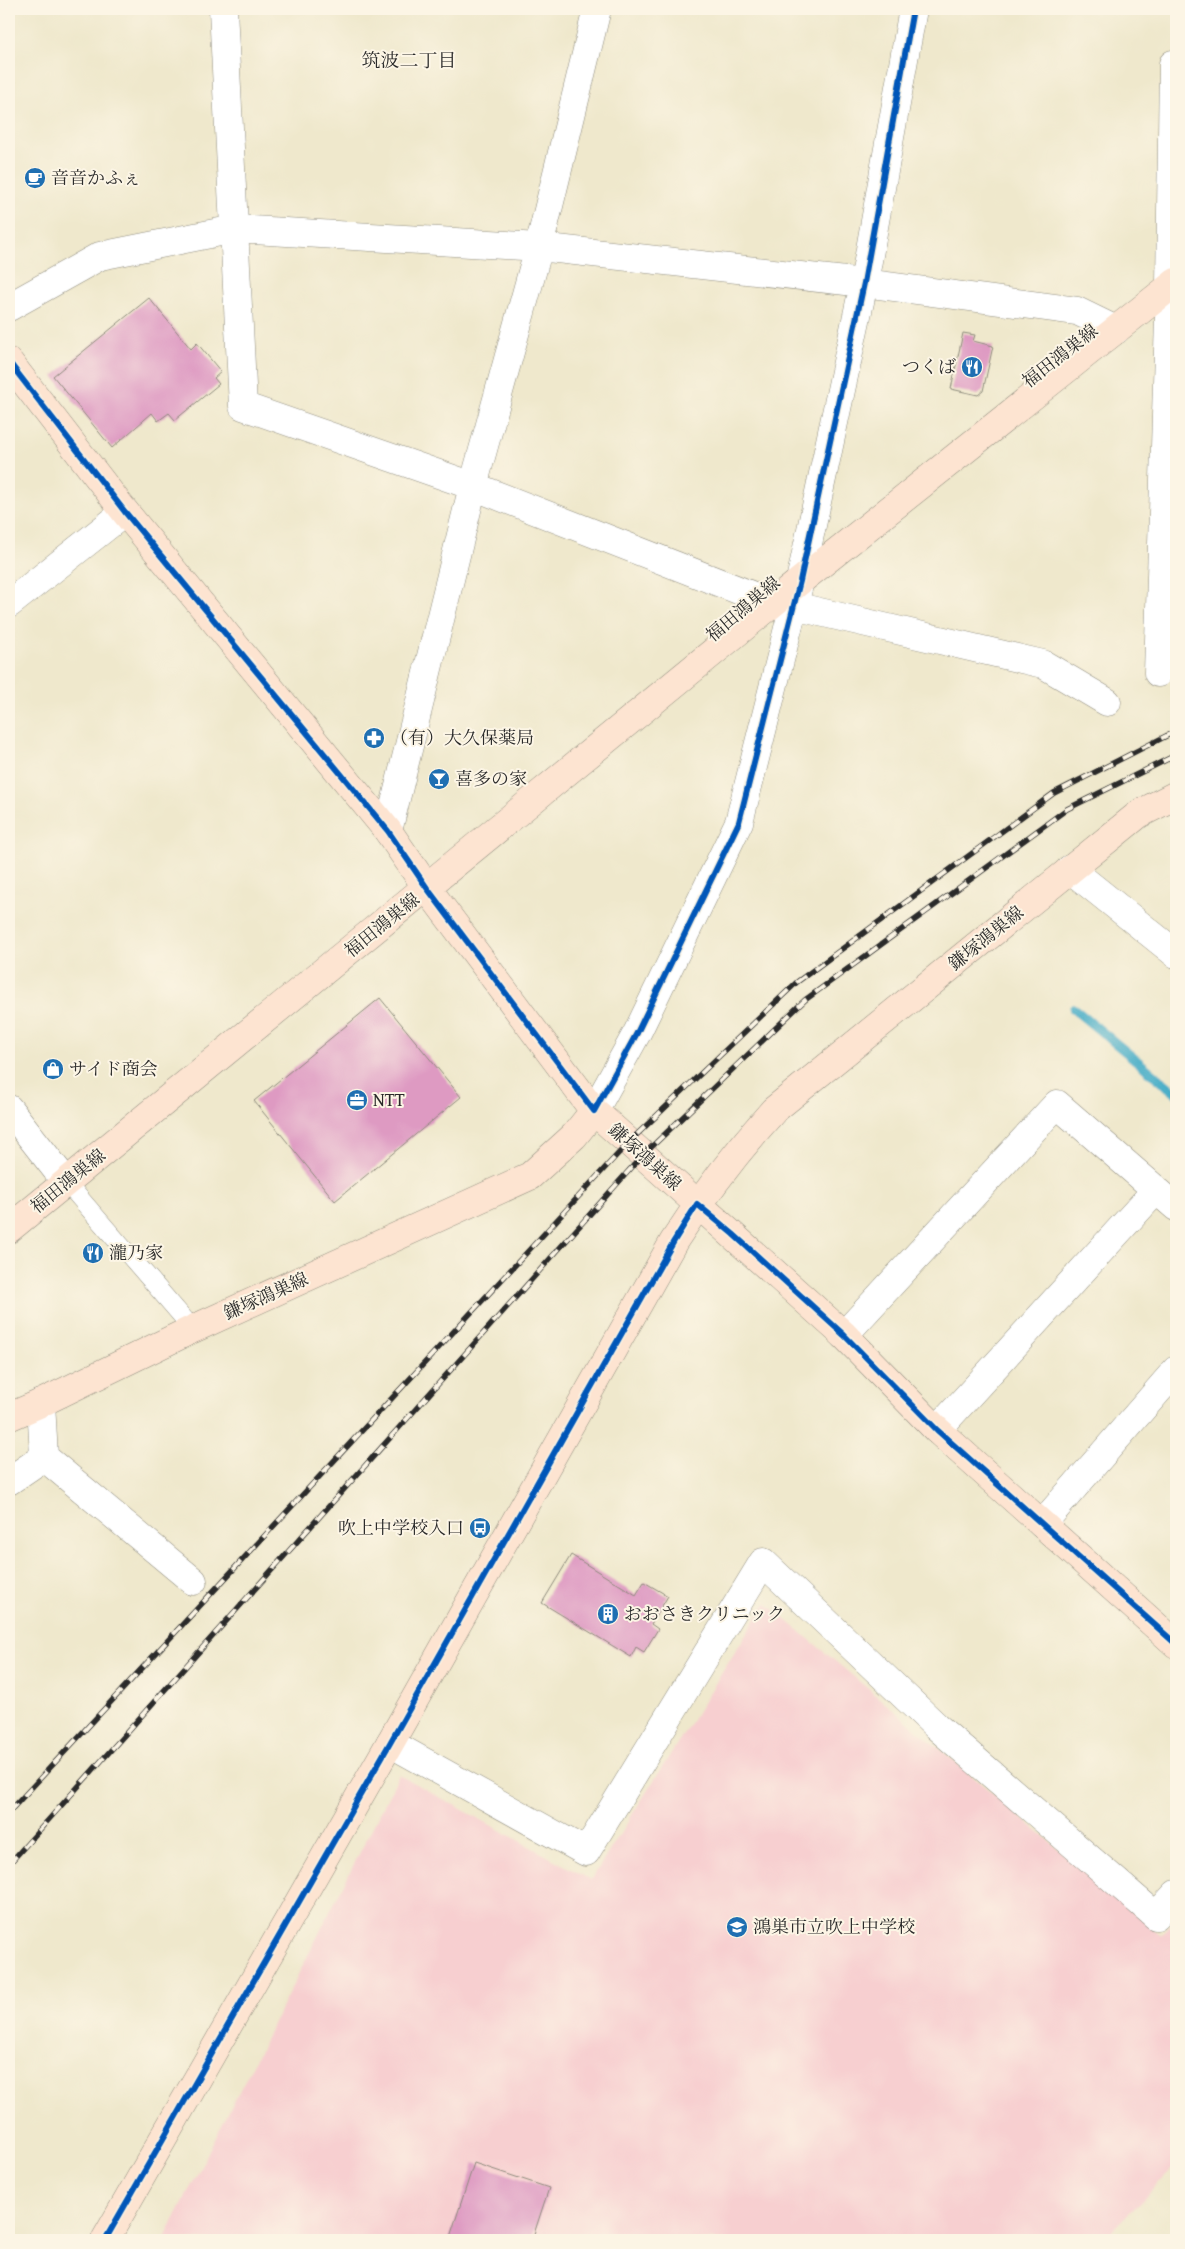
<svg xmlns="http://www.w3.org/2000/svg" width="1185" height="2249" font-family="'Gentium Book Plus','Noto Serif JP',serif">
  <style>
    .built { fill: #f7cfd0 }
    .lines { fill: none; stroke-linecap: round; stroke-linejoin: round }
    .stream { stroke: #47adc7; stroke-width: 10 }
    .building { fill: #de9ac2 }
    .lane-casing { stroke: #8d8a7c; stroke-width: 19 }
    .street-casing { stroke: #8d8a7c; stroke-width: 29 }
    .secondary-casing { stroke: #8d8a7c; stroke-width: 29 }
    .lane { stroke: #fff; stroke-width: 18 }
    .street { stroke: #fff; stroke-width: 28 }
    .secondary { stroke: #fde4d1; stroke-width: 28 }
    .rail-casing { stroke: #2b2b2b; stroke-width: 5.5 }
    .rail { stroke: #fcf5e5; stroke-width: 4; stroke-dasharray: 11; stroke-linecap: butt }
    .cycleway-casing { stroke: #fcf5e5; stroke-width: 9 }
    .cycleway { stroke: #0057b8; stroke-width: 6 }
    .labels { text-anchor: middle; stroke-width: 4; stroke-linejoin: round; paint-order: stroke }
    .poi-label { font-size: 18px; fill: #2b2b2b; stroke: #fcf5e5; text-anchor: start }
    .street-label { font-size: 18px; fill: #2b2b2b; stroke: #fcf5e5 }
    .neighbourhood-label { font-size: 19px; fill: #2b2b2b; stroke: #fcf5e5 }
  </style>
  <rect width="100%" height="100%" fill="#fcf5e5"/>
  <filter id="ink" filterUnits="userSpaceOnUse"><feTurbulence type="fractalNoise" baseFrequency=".02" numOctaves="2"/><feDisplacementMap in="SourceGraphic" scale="10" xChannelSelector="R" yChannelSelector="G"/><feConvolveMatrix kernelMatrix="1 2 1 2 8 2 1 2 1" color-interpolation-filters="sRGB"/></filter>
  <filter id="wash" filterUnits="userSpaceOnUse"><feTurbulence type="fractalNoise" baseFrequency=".0096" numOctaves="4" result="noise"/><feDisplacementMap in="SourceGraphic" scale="20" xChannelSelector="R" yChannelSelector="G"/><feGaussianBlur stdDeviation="1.12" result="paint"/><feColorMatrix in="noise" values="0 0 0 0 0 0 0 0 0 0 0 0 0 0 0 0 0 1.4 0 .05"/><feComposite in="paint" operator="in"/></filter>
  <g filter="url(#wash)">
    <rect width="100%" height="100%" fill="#efe8cc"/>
    <!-- built -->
    <path class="built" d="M766 1603 1161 1935 1176 1919V2166L1103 2240H164L399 1775 591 1880Z"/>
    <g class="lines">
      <!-- stream -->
      <path class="stream" d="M1074 1009 1176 1093"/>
    </g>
    <g id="blocks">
      <!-- building -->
      <path class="building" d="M149 298 191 349 197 343 221 372 214 378 219 384 175 420 169 413 158 421 152 413 112 448 53 376Z
        M963 333 975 335 973 341 993 346 983 391 978 395 951 389Z
        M380 998 461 1097 335 1201 254 1101Z
        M571 1555 636 1595 644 1582 668 1596 651 1624 658 1629 644 1652 636 1647 631 1657 542 1603Z
        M474 2163 549 2188 532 2240H449Z"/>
    </g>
  </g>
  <g filter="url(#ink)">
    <use href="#blocks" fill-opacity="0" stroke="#8d8a7c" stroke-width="1"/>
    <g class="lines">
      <!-- lane casing -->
      <g class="lane-casing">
        <path id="lane" d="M66 1182 193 1329"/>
      </g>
      <!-- street casing -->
      <g class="street-casing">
        <path id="street" d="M223 9 243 406 473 486 774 604
          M9 307 100 256 235 229 539 247 864 283 1077 311 1116 330
          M9 604 125 512
          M794 606 1043 664 1107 702
          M1158 673 1170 287 1173 64
          M388 831 473 486 539 247 597 9
          M1070 869 1176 954
          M9 1109 66 1182
          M594 1111 637 1033 739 822 800 581 864 283 913 9
          M844 1335 1057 1104 1176 1207
          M937 1430 1156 1190
          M44 1457 193 1581
          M9 1481 44 1457 41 1403
          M1042 1524 1176 1370
          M390 1743 586 1852 763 1562 936 1726 1156 1916 1176 1894"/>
      </g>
      <!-- secondary casing -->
      <g class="secondary-casing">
        <path id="secondary" d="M9 362 125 512 388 831 427 888 594 1111 844 1335 937 1430 1176 1644
          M9 1229 800 581 1176 282
          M9 1417 41 1403 193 1329 530 1176 574 1136 594 1111
          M105 2240 390 1743 674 1241C704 1194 737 1151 774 1110L1139 814 1176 795"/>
      </g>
      <!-- lane -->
      <use href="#lane" class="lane"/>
      <!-- street -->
      <use href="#street" class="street"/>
      <!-- secondary -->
      <use href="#secondary" class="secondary"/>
      <!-- rail casing -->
      <g class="rail-casing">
        <path id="rail" d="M9 1812 629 1142 797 982 1054 793 1176 731
          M9 1864 642 1156 805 1000 1067 809 1176 755"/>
      </g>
      <!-- rail -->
      <use href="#rail" class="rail"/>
      <!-- cycleway casing -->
      <g class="cycleway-casing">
        <path id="cycleway" d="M9 362 125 512 388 831 427 888 594 1111 637 1033 739 822 800 581 864 283 913 9
          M105 2240 390 1743 674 1241 697 1204 733 1234 844 1335 937 1430 1176 1644"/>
      </g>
      <!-- cycleway -->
      <use href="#cycleway" class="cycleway"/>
    </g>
  </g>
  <!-- icons -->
  <defs>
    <g id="cafe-disc" transform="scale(1.125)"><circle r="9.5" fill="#1f6fb2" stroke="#fcf5e5"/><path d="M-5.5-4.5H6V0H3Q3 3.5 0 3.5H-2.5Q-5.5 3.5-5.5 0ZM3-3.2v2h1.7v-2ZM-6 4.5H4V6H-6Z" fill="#fff"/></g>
    <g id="restaurant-disc" transform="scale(1.125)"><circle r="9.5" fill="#1f6fb2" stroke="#fcf5e5"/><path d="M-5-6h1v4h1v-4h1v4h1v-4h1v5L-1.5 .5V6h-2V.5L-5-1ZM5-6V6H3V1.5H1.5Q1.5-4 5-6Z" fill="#fff"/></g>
    <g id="pharmacy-disc" transform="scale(1.125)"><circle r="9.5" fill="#1f6fb2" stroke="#fcf5e5"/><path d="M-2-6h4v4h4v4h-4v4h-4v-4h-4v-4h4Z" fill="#fff"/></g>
    <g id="bar-disc" transform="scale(1.125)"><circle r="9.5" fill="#1f6fb2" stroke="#fcf5e5"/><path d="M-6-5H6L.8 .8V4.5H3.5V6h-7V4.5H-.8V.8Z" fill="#fff"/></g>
    <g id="shop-disc" transform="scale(1.125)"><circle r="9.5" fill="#1f6fb2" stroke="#fcf5e5"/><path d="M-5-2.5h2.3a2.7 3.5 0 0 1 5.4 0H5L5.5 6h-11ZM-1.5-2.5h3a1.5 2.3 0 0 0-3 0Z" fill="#fff"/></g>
    <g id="office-disc" transform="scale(1.125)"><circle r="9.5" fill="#1f6fb2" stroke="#fcf5e5"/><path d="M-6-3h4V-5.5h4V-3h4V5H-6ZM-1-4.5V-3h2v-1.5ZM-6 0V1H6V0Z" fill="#fff"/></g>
    <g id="bus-disc" transform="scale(1.125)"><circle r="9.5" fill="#1f6fb2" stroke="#fcf5e5"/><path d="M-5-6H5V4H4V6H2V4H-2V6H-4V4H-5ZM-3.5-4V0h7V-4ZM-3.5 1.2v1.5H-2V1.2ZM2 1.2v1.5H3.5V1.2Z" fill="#fff"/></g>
    <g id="building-disc" transform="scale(1.125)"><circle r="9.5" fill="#1f6fb2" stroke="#fcf5e5"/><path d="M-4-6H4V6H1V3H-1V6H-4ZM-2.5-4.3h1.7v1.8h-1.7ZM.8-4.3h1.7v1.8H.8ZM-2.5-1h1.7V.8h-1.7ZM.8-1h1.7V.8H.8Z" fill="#fff"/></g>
    <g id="school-disc" transform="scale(1.125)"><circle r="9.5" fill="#1f6fb2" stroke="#fcf5e5"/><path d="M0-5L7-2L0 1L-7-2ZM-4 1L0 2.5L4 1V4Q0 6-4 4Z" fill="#fff"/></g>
  </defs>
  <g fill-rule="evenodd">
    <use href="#cafe-disc" x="35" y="178"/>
    <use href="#restaurant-disc" x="972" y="367"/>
    <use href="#pharmacy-disc" x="374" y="738"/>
    <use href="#bar-disc" x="439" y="779"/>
    <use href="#shop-disc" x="53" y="1069"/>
    <use href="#office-disc" x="357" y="1100"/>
    <use href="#restaurant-disc" x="93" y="1253"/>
    <use href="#bus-disc" x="480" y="1528"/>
    <use href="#building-disc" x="608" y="1614"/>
    <use href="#school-disc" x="737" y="1927"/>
  </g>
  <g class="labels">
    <!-- poi labels -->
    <g class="poi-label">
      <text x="51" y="184">音音かふぇ</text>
      <text x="956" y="373" text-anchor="end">つくば</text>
      <text x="390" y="744">（有）大久保薬局</text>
      <text x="455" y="785">喜多の家</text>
      <text x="69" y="1075">サイド商会</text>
      <text x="373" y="1106">NTT</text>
      <text x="109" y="1259">瀧乃家</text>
      <text x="464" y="1534" text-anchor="end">吹上中学校入口</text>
      <text x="624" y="1620">おおさきクリニック</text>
      <text x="753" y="1933">鴻巣市立吹上中学校</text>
    </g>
    <!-- street labels -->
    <g class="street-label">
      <text transform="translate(1060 356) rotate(-38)" y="6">福田鴻巣線</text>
      <text transform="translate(743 609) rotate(-40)" y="6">福田鴻巣線</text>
      <text transform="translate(382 925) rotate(-39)" y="6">福田鴻巣線</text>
      <text transform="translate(986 938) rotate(-39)" y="6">鎌塚鴻巣線</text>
      <text transform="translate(645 1157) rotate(42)" y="6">鎌塚鴻巣線</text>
      <text transform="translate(68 1181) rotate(-39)" y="6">福田鴻巣線</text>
      <text transform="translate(266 1296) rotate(-24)" y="6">鎌塚鴻巣線</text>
    </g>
    <!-- neighbourhood labels -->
    <g class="neighbourhood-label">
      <text x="409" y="67">筑波二丁目</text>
    </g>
  </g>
  <!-- margin -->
  <rect width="1185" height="2249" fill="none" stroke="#fcf5e5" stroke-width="30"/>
</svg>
